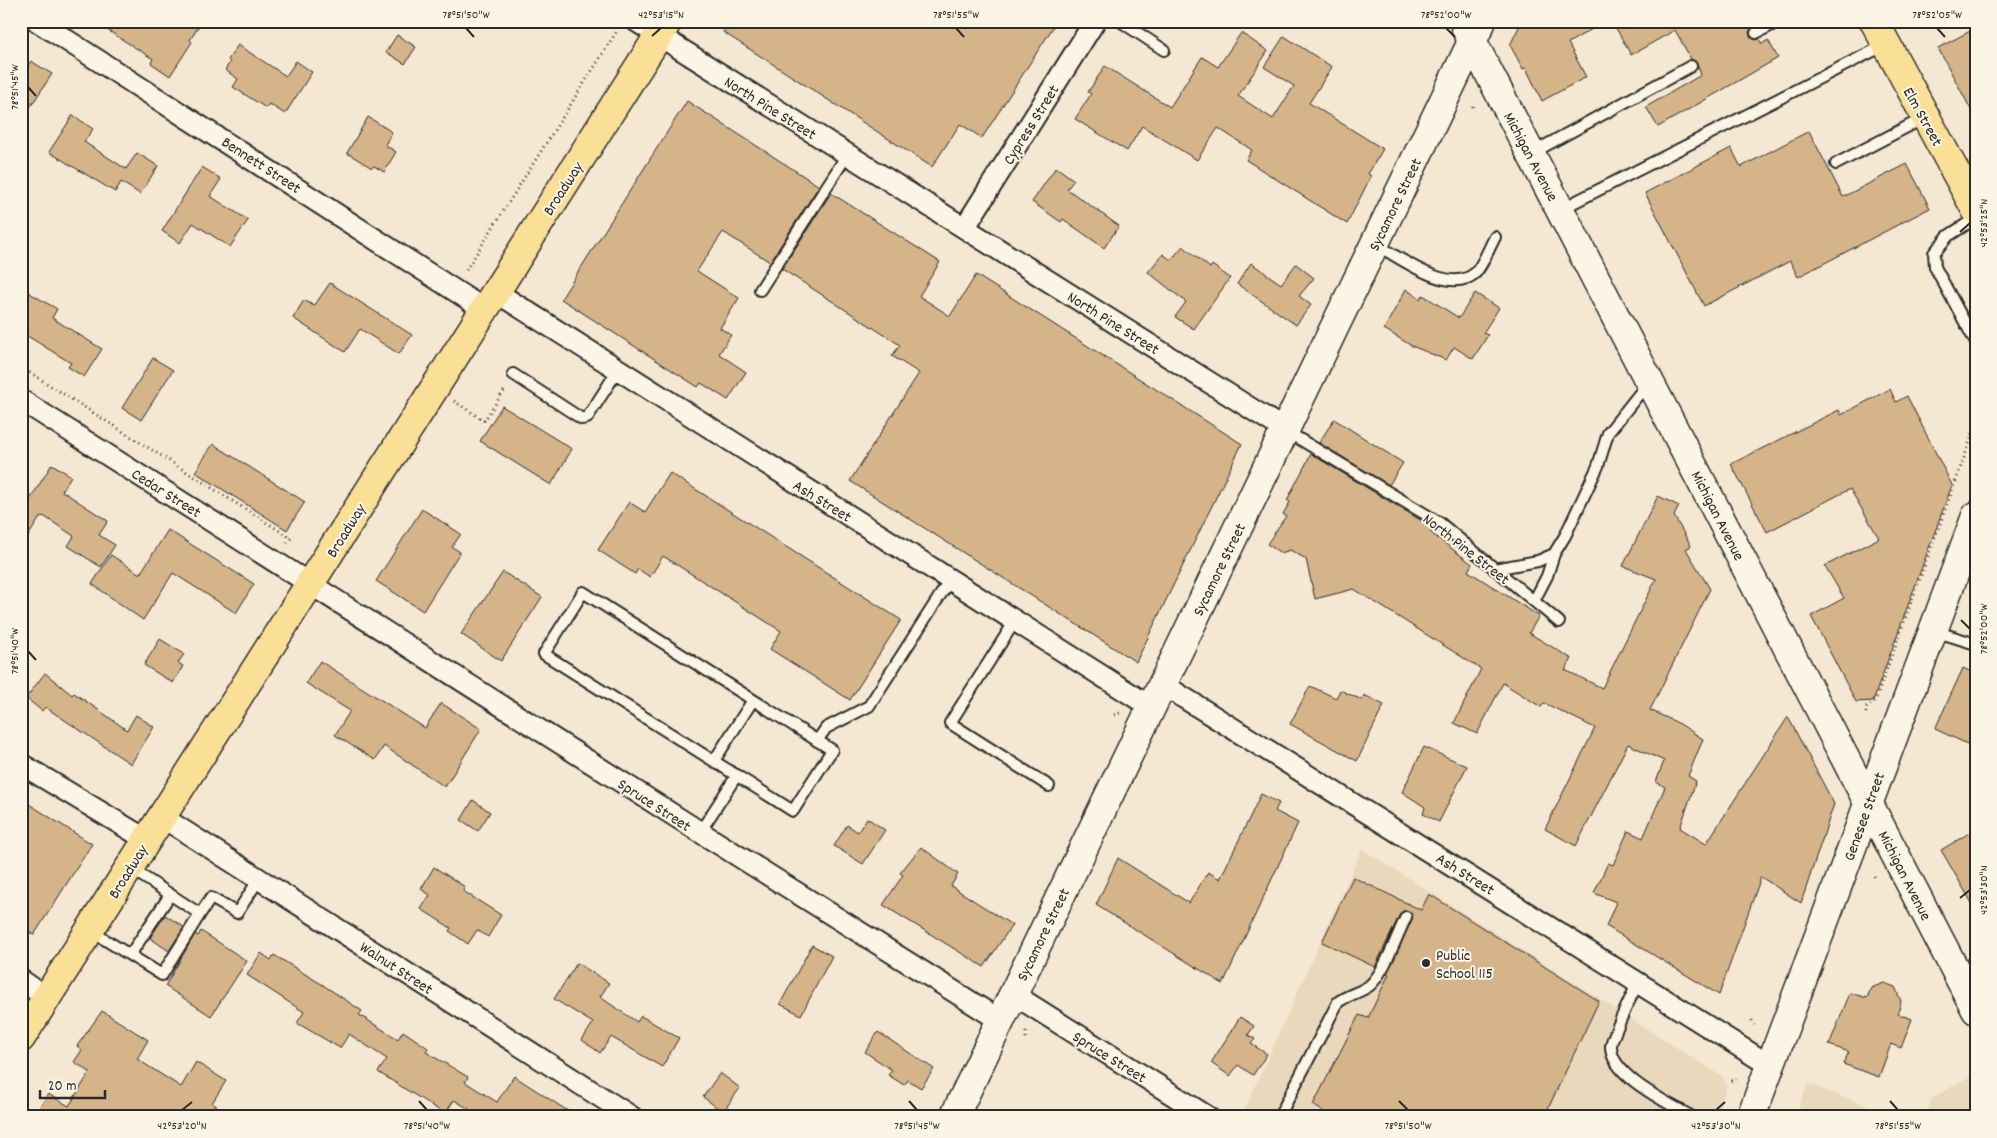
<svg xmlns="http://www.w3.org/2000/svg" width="1997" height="1138" font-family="Dekko,sans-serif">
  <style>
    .built { fill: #ead8bc }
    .building { fill: #d4b488; stroke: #2b2b2b }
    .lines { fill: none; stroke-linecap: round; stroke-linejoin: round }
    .lane-casing { stroke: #2b2b2b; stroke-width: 14 }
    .street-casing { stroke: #2b2b2b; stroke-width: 24 }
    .secondary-casing { stroke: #2b2b2b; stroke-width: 31 }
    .primary-casing { stroke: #2b2b2b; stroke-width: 31 }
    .highway-casing { stroke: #2b2b2b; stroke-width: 31 }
    .path { stroke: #2b2b2b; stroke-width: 3; stroke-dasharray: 1 4; stroke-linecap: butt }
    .lane { stroke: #fcf5e5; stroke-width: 10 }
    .street { stroke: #fcf5e5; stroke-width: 20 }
    .secondary { stroke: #fcf5e5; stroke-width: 28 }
    .primary { stroke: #fadf96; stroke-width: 28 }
    .highway { stroke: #fadf96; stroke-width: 28 }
    .ticks { fill: none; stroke: #2b2b2b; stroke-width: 2 }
    .poi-dot { fill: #2b2b2b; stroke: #fcf5e5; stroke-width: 2 }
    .labels { text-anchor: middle; stroke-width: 4; stroke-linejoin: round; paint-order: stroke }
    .street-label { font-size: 16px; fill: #2b2b2b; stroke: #fcf5e5 }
    .poi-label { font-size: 16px; fill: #2b2b2b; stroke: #fcf5e5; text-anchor: start }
    .neatline { fill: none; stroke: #2b2b2b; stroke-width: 2 }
    .ticks-label { font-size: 12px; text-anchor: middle; fill: #2b2b2b }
  </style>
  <rect width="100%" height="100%" fill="#f4e8d2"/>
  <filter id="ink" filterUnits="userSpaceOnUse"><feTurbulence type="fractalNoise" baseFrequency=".02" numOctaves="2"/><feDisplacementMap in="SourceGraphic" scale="10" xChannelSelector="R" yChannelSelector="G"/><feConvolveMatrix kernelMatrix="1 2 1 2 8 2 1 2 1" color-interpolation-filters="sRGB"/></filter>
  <g filter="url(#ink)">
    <!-- built -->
    <path class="built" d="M1362 849 1723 1077 1727 1086 1716 1117H1253L1244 1111Z
      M1976 1073V1117H1925L1932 1098Z
      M1808 1084 1898 1117H1795Z"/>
    <!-- building -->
    <path class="building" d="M93 21H202L190 40 192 42 170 76 151 63 153 59Z
      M730 21H1057L982 138 960 124 932 167 723 32Z
      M1522 21H1606L1568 43 1586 77 1542 101 1526 68 1523 69 1510 45Z
      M1612 21H1749L1753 27 1749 32 1750 36 1755 40 1759 39 1762 44 1768 40 1778 58 1658 127 1646 107 1701 75 1697 63 1691 59 1675 30 1631 55Z
      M1976 28V119L1938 48Z
      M1241 33 1268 51 1238 96 1273 119 1294 86 1264 67 1284 36 1332 67 1309 103 1383 149 1368 174 1371 176 1347 224 1246 160 1252 150 1218 128 1197 160 1142 126 1127 151 1075 119 1091 94 1088 92 1105 66 1170 107 1202 57 1218 67Z
      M397 35 416 47 405 64 386 52Z
      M238 45 286 76 296 61 312 72 285 114 269 104 266 108 233 87 238 79 225 70 230 62 228 60Z
      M31 61 52 74 21 121V76Z
      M687 101 819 186 770 262 723 232 697 271 739 298 720 328 731 335 719 354 746 372 728 400 701 383 698 387 561 299Z
      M73 115 93 129 84 142 126 169 137 153 158 166 140 194 121 182 115 192 49 152Z
      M368 117 392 132 385 145 396 152 384 172 374 166 372 168 347 153Z
      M1809 131 1843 197 1907 164 1930 208 1798 277 1790 261 1704 306 1645 193 1731 148 1741 167Z
      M202 167 221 179 210 196 248 220 230 247 193 223 180 243 162 231Z
      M1056 167 1074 180 1067 189 1119 226 1104 248 1063 219 1061 222 1032 202Z
      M831 193 940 262 919 296 950 316 976 275 1242 444 1136 662 850 481 919 373 892 356 900 345 782 269Z
      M1183 246 1210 268 1212 265 1230 278 1194 329 1175 317 1186 302 1148 272 1163 254 1171 260Z
      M1251 263 1281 284 1296 264 1314 278 1299 296 1311 305 1296 325 1237 284Z
      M330 283 412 335 399 354 360 329 345 352 293 318 304 300 314 306Z
      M21 288 57 309 52 318 102 349 84 377 68 367 71 363 21 332Z
      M1406 289 1420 299 1423 295 1459 318 1475 293 1499 308 1483 333 1488 335 1473 359 1454 347 1446 360 1412 346 1384 329Z
      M153 358 173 370 141 420 122 408Z
      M1890 389 1896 402 1907 396 1952 485 1873 701 1856 702 1811 616 1844 598 1825 566 1879 538 1850 489 1767 532 1731 464 1839 410 1841 415Z
      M502 406 572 449 551 485 480 441Z
      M1334 419 1403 463 1389 485 1319 443Z
      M213 444 305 502 287 530 195 472Z
      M1311 454 1432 527 1430 532 1472 564 1468 571 1539 616 1529 633 1572 659 1565 670 1602 688 1656 579 1623 566 1658 496 1679 506 1674 516 1691 546 1686 549 1710 589 1650 710 1680 724 1703 739 1688 776 1696 781 1680 828 1706 844 1788 717 1834 804 1801 903 1761 877 1719 995 1606 926 1616 902 1594 893 1608 863 1613 865 1628 831 1643 838 1665 787 1656 782 1664 761 1628 744 1576 846 1545 829 1595 728 1544 703 1541 707 1503 683 1477 734 1454 723 1481 669 1354 589 1315 599 1306 559 1290 550 1281 553 1267 544 1286 516 1283 514 1290 502 1287 500Z
      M52 464 71 476 62 491 108 521 99 535 115 545 101 567 68 546 74 536 45 517 41 516 21 547V514Z
      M670 473 901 620 850 700 770 649 781 631 663 556 650 577 638 569 635 574 598 550 629 502 645 512Z
      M422 509 461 534 452 547 460 552 423 611 376 581Z
      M168 530 254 584 236 613 173 573 143 620 92 584 111 555 140 574Z
      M503 572 542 597 501 661 461 634Z
      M160 639 184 654 178 663 183 666 173 683 144 665Z
      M320 661 425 728 441 703 481 729 445 787 384 746 375 760 335 735 350 711 306 683Z
      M1963 668 1976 674V748L1935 729Z
      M45 673 72 695 74 693 127 730 136 715 154 727 131 764 45 707 42 711 26 698Z
      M1310 686 1336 698 1340 690 1362 700 1364 695 1384 705 1357 761 1290 724Z
      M1424 747 1467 766 1439 822 1423 814 1425 807 1402 792Z
      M1261 794 1279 803 1275 811 1298 823 1223 984 1096 905 1118 858 1189 903 1208 872 1220 879Z
      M21 799 92 844 34 935 21 927Z
      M473 800 490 812 478 831 461 820Z
      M867 818 885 830 863 864 834 846 847 825 858 832Z
      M1976 829V910L1941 850Z
      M921 847 958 874 951 886 1012 925 984 967 883 905 903 875 900 873Z
      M434 867 465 887 463 891 501 915 488 937 477 930 468 944 449 931 451 928 421 909 430 895 421 889Z
      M1353 877 1421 910 1429 894 1599 1001 1544 1117H1332L1313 1105 1359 1015 1368 1018 1389 974 1387 973 1413 917 1408 911 1400 914 1375 967 1322 942Z
      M165 915 184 927 169 951 150 938Z
      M201 931 247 961 211 1016 165 986 195 934 198 936Z
      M812 945 832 956 801 1015 780 1004Z
      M261 953 271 960 274 955 323 985 362 1011 359 1015 398 1039 403 1031 428 1048 426 1052 468 1077 465 1082 497 1102 514 1076 577 1117H482L454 1100 445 1114 378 1072 387 1059 349 1034 340 1048 297 1023 304 1012 247 975Z
      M577 963 609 983 600 997 637 1022 641 1016 679 1038 662 1067 611 1037 600 1053 582 1040 593 1023 554 999Z
      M1884 983 1895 987 1901 1001 1898 1014 1912 1019 1901 1048 1891 1044 1879 1077 1843 1064 1849 1052 1829 1045 1850 993 1867 998 1871 988Z
      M102 1011 148 1040 137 1059 181 1087 196 1062 226 1081 212 1103 233 1117H33L48 1094 69 1106 90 1072 74 1062 82 1050 77 1046Z
      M1240 1017 1254 1026 1248 1035 1255 1039 1251 1044 1267 1054 1253 1075 1238 1065 1230 1076 1211 1063Z
      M878 1032 934 1069 921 1088 908 1080 904 1085 888 1075 892 1070 865 1052Z
      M720 1073 740 1088 723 1112 703 1097Z"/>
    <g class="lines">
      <!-- lane casing -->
      <g class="lane-casing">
        <path id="lane" d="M1120 21 1164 50
          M1756 33 1780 21
          M1532 153 1691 66
          M1836 164 1924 118
          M1561 209 1885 45
          M1976 218 1948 236 1934 253 1935 267 1976 343
          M1375 244C1399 257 1448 295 1474 274 1481 269 1490 246 1495 237
          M760 290 847 155
          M513 374 582 419 587 418 618 370
          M1286 431 1440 523 1559 622
          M1494 569 1538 561 1554 554
          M583 592 832 750 793 811 544 654Z
          M1534 601 1547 576 1554 554 1565 536 1598 466 1608 433 1647 384
          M1015 621 950 723 1049 786
          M1934 631 1976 644
          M817 741 826 728 869 706 950 580
          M714 761 753 700
          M700 832 737 775
          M200 914 211 898 237 913 259 879
          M91 931 162 975 200 914 130 868
          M130 955 170 895
          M1638 982C1633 993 1611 1038 1611 1046 1610 1076 1669 1103 1692 1117
          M1279 1117 1338 1002C1347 995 1361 992 1369 986 1384 974 1397 935 1406 917"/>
      </g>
      <!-- street casing -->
      <g class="street-casing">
        <path id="street" d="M37 21 485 310
          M636 21 1285 430
          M965 227 1095 21
          M496 292 1151 707
          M21 400 700 832 1001 1021
          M1162 684 1769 1065
          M21 764 147 840
          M162 817 632 1117
          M21 980 47 998
          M1013 994 1208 1117"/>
      </g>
      <!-- secondary casing -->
      <g class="secondary-casing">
        <path id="secondary" d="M1466 29 1976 1010
          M954 1117 1482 21
          M1751 1117 1976 516"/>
      </g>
      <!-- primary casing -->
      <g class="primary-casing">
        <path id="primary" d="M21 1038 668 21"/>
      </g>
      <!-- highway casing -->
      <g class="highway-casing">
        <path id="highway" d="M1874 21 1976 210"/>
      </g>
      <!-- path -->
      <path class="path" d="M1473 106 1474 111
        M466 270 617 31
        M21 367 291 538 286 544
        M454 401 486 422
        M484 421 506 388
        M1866 713V708L1875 701 1976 425
        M1114 715 1120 713
        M1874 876 1875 878
        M1752 1020 1754 1025
        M1026 1032V1039
        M1731 1081 1736 1079"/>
      <!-- lane -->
      <use href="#lane" class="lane"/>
      <!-- street -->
      <use href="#street" class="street"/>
      <!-- secondary -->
      <use href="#secondary" class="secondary"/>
      <!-- primary -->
      <use href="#primary" class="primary"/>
      <!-- highway -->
      <use href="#highway" class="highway"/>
    </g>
  </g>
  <!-- ticks -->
  <path class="ticks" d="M466 28 474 37M956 28 964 37M1446 28 1455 37M1937 28 1945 37M652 36 661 28M28 87 36 96M1960 232 1970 223M1961 620 1970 629M28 651 36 660M1960 898 1970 890M419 1101 427 1110M909 1101 917 1110M1399 1101 1408 1110M1890 1101 1898 1110M182 1110 192 1102M1716 1110 1725 1102"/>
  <!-- markers -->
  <circle class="poi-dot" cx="1426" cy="963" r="5"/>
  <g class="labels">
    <!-- street labels -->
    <g class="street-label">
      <text transform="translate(771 107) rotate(32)" y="6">North Pine Street</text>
      <text transform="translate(1924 116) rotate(61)" y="6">Elm Street</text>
      <text transform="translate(1030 124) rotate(-58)" y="6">Cypress Street</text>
      <text transform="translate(1532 156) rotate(62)" y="6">Michigan Avenue</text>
      <text transform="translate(262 164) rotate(33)" y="6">Bennett Street</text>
      <text transform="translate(562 188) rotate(-57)" y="6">Broadway</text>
      <text transform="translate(1394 204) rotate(-64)" y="6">Sycamore Street</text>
      <text transform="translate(1114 322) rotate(32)" y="6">North Pine Street</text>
      <text transform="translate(167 492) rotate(32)" y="6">Cedar Street</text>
      <text transform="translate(823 500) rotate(32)" y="6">Ash Street</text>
      <text transform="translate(1719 515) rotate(63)" y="6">Michigan Avenue</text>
      <text transform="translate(345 530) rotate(-58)" y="6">Broadway</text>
      <text transform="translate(1467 548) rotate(38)" y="6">North Pine Street</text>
      <text transform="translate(1218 569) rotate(-64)" y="6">Sycamore Street</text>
      <text transform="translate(655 804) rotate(33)" y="6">Spruce Street</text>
      <text transform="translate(1863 816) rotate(-70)" y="6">Genesee Street</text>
      <text transform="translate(127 871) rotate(-58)" y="6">Broadway</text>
      <text transform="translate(1466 873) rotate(32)" y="6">Ash Street</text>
      <text transform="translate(1906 875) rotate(63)" y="6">Michigan Avenue</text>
      <text transform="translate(1042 934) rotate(-64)" y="6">Sycamore Street</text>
      <text transform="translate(397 967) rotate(33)" y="6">Walnut Street</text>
      <text transform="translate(1110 1056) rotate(32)" y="6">Spruce Street</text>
    </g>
    <!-- poi labels -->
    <g class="poi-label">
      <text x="1436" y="960">Public<tspan x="1436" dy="18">School 115</tspan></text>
    </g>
  </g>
  <!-- margin -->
  <rect width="1997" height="1138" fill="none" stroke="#fcf5e5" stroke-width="55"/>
  <!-- scale -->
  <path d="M40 1090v8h65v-8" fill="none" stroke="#2b2b2b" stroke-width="2.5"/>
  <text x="48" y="1090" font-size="15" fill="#2b2b2b" stroke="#fcf5e5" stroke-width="4" paint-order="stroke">20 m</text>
  <rect x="28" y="28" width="1942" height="1082" class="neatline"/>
  <g class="ticks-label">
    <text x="466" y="18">78°51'50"W</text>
    <text x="661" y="18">42°53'15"N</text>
    <text x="956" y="18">78°51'55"W</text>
    <text x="1446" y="18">78°52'00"W</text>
    <text x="1937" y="18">78°52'05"W</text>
    <text transform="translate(14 87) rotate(-90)" y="4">78°51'45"W</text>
    <text transform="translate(1983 223) rotate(-90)" y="4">42°53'25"N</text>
    <text transform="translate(1983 629) rotate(-90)" y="4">78°52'00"W</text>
    <text transform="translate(14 651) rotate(-90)" y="4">78°51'40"W</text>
    <text transform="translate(1983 890) rotate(-90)" y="4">42°53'30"N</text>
    <text x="182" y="1129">42°53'20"N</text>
    <text x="427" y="1129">78°51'40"W</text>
    <text x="917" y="1129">78°51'45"W</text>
    <text x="1408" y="1129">78°51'50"W</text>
    <text x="1716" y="1129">42°53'30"N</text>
    <text x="1898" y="1129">78°51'55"W</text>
  </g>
</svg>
